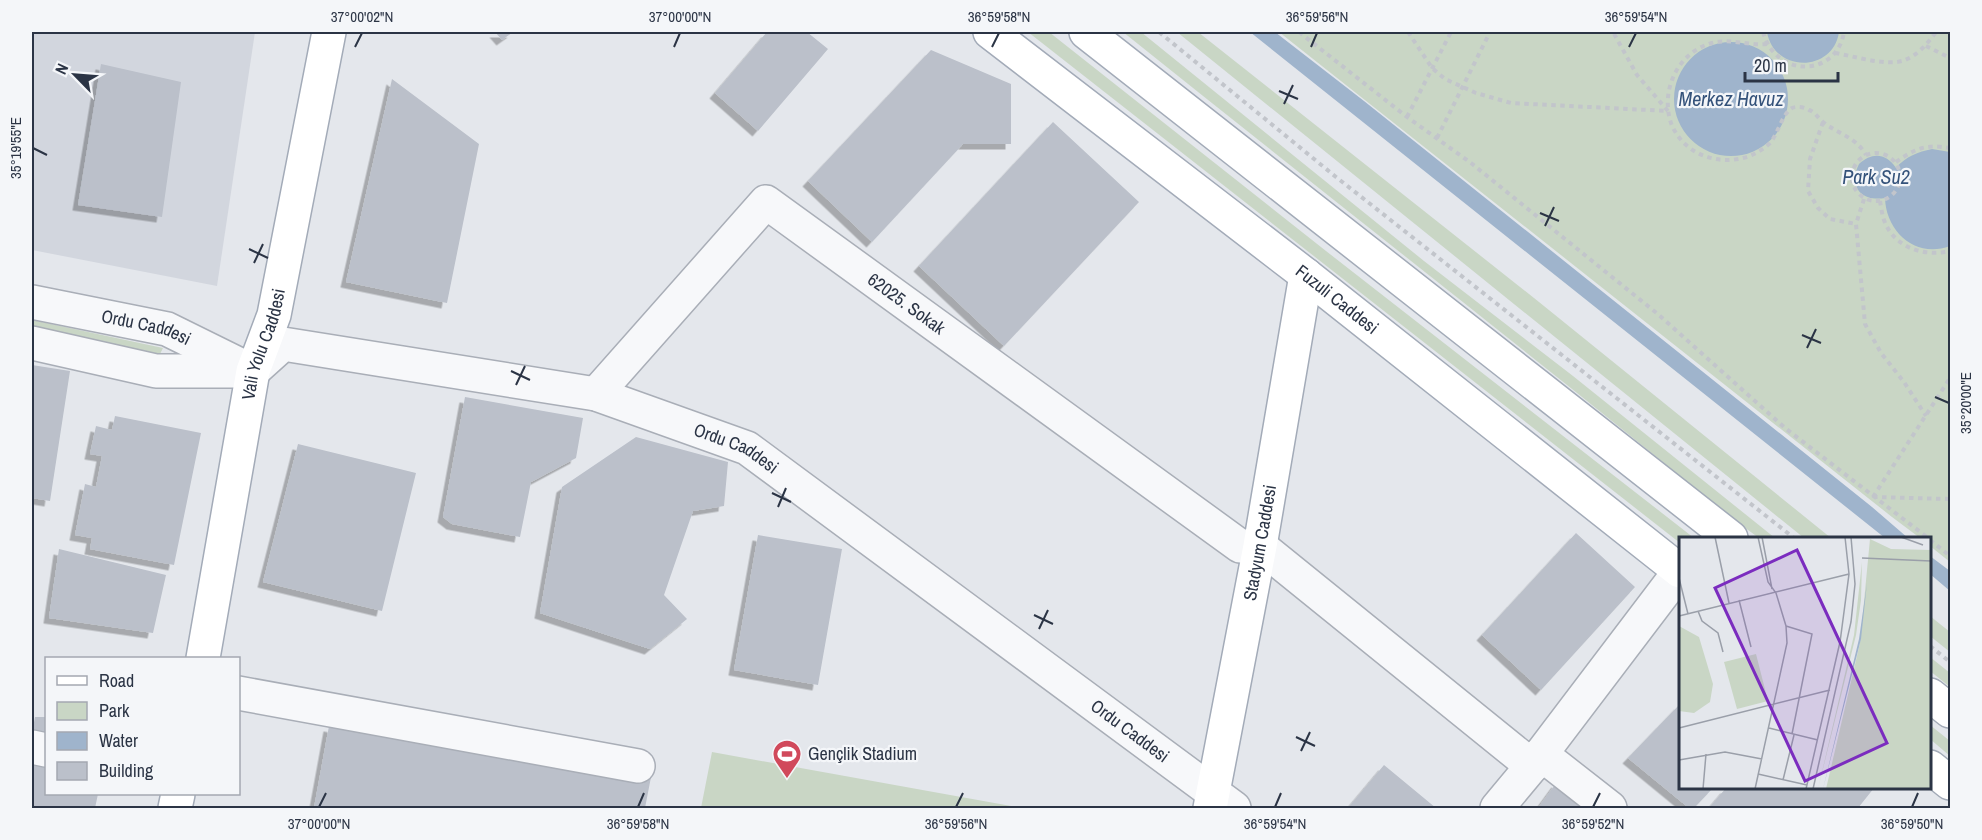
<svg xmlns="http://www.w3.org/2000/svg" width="1982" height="840" font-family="'Archivo Narrow',sans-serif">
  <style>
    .built { fill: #d2d6de }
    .green { fill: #c9d6c5 }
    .water { fill: #9fb4cc }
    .building { fill: #bbc0ca; filter: url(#shadow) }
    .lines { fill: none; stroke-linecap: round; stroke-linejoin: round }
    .minor-casing { stroke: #a9aeb7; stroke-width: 36 }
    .major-casing { stroke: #a3abb8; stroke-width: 36 }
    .path { stroke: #c2c5cb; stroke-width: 4; stroke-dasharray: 4.5 4.5; stroke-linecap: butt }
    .minor { stroke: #f7f8fa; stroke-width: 33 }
    .major { stroke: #fff; stroke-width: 33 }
    .ticks { fill: none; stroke: #2b3445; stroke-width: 2 }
    .labels { text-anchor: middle; stroke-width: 4.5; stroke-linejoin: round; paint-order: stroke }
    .street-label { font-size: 18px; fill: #2b3445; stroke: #f4f6f9 }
    .poi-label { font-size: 18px; fill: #2b3445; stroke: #f4f6f9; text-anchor: start }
    .water-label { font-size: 20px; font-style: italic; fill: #34527a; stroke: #f4f6f9 }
    .inset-road { fill: none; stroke: #9a9fa9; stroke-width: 1.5 }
    .view { fill: #7b2cbf; fill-opacity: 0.15; stroke: #7b2cbf; stroke-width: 3 }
    .inset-edge { fill: none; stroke: #2b3445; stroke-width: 3 }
    .neatline { fill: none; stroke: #2b3445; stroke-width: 2 }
    .ticks-label { font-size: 15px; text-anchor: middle; fill: #2b3445 }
  </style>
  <defs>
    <filter id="shadow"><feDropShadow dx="-5.5" dy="5.5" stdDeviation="0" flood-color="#0004"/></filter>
  </defs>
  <rect width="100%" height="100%" fill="#e4e7ec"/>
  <!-- built -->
  <path class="built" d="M32 32H255L217 286 32 250Z"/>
  <!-- green -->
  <path class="green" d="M1028 32H1049L1326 251 1694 538H1680V543Z
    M1123 32H1141L1424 261 1573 376 1775 538H1759L1733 519C1531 354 1326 195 1123 32Z
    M1177 32H1198L1539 302 1831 538H1804Z
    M1279 32H1950V562L1930 546V538H1920L1892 517Z
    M32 320 163 348 160 354 32 327Z
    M1930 616 1950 632V652L1930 636Z
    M1930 657 1950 673V687L1930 671Z
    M1930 725 1950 741V756L1930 739Z
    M712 752 1022 808H701Z"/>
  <!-- water -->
  <path class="water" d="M1250 32H1275L1364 101 1872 507 1908 538H1885Z
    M1767 32H1839C1833 73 1774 73 1767 32Z
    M1674 99a57 57 0 1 1 114 0a57 57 0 1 1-114 0Z
    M1932 149 1950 152V246C1916 259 1886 232 1885 198 1861 202 1848 186 1859 164 1872 152 1886 153 1896 168 1906 156 1918 152 1932 149Z
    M1930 556 1950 571V591L1930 574Z"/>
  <!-- building -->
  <path class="building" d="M495 32H513L502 40Z
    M767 32H807L828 49 758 131 715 93Z
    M931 50 1011 84V144H963L872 242 808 181Z
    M101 64 181 82 162 217 78 205Z
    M392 79 479 144 447 303 346 282Z
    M1053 122 1139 202 1004 346 919 266Z
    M32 365 70 371 50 501 32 498Z
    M465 397 583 418 576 458 531 482 520 537 452 524 443 517Z
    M115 416 201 433 174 565 90 549 92 538 75 535 85 484 96 487 102 456 90 454 96 426 112 430Z
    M636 437 728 462 724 506 693 511 664 595 687 619 650 649 540 613 562 487Z
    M298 444 416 473 382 611 263 582Z
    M1576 533 1635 587 1541 690 1482 635Z
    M758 535 842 549 818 685 734 670Z
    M59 549 166 575 153 633 49 618Z
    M1680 704V788H1713L1694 808H1689L1628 758Z
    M35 717H46V794H98L95 808H32V733Z
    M394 725 652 772 645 808H314L329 726 392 738Z
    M1384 765 1436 808H1348Z
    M1557 782 1593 808H1538Z
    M1726 788H1874L1858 808H1709Z"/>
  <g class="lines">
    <!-- minor casing -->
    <g class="minor-casing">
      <g id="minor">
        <path id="s1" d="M32 302 167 329 246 368"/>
        <path id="s2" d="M32 343 156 371H253L283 344 596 394 747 448 1234 808"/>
        <path id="s3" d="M596 394 766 202 1240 546H1260L1532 766"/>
        <path d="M238 693 638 766"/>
        <path d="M32 747 46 750"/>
        <path d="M1541 754 1610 808"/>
        <path d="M1497 808 1532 766 1680 571"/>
      </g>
    </g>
    <!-- major casing -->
    <g class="major-casing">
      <g id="major">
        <path id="s4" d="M990 32 1306 275 1680 571"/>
        <path d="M1086 32 1731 538"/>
        <path id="s5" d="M203 658 253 371 274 315 329 32"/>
        <path d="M1930 695 1950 711"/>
        <path d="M1930 767 1950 783"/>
        <path d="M175 808 178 794"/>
        <path id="s6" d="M1210 808 1260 546 1306 275"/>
      </g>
    </g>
    <!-- path -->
    <path class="path" d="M1159 32 1336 177 1794 538
      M1299 32 1407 117 1471 163 1659 315 1785 428 1928 538
      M1408 32 1432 68 1445 79 1476 93 1511 103 1668 111 1637 75 1613 32
      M1763 32C1776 79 1837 77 1844 32
      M1767 44C1748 46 1730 38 1712 43 1678 52 1660 90 1671 123 1686 163 1740 172 1770 143 1778 134 1782 114 1792 108 1796 106 1805 107 1809 110 1815 112 1818 118 1823 122 1838 134 1856 137 1866 155
      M1926 46 1950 58
      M1835 53C1854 56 1887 67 1905 60 1918 55 1928 43 1936 32
      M1407 117 1451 32
      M1823 122 1810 159 1808 191 1818 208 1830 219 1856 224
      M1437 138 1490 32
      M1852 177a24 24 0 1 1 48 0a24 24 0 1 1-48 0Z
      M1896 162C1916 148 1926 144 1950 148
      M1864 199 1856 224 1865 324 1881 353 1904 382 1926 416
      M1880 201C1881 207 1882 214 1884 220 1894 248 1924 257 1950 251
      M1873 497 1950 378
      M1873 497 1950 499
      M1930 540 1950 556
      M1930 646 1950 662"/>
    <!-- minor -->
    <use href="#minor" class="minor"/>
    <!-- major -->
    <use href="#major" class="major"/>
  </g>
  <!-- ticks -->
  <path class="ticks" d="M355 47 362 33M674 47 680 33M992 47 999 33M1311 47 1317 33M1629 47 1636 33M1279 91 1298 99M1284 104 1293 85M33 148 47 155M1540 213 1559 221M1545 226 1554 207M249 249 268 258M254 263 263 244M1802 335 1821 343M1807 348 1816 329M511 371 530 380M516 385 525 366M1935 397 1949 403M772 493 791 502M778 507 786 488M1034 615 1053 624M1039 629 1048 610M1296 737 1315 746M1301 751 1310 732M319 807 326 793M638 807 644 793M956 807 963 793M1275 807 1281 793M1593 807 1600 793M1912 807 1918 793"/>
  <!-- icons -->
  <defs>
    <g id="stadium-pin" transform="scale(1.5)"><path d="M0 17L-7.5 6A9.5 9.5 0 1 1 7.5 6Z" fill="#d1495b" stroke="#f4f6f9"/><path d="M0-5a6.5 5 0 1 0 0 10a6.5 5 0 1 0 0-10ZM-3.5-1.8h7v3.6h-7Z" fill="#fff"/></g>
  </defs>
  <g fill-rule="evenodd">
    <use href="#stadium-pin" x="787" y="754"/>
  </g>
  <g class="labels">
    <!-- street labels -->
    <g class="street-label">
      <text dy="6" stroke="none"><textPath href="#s4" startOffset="438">Fuzuli Caddesi</textPath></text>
      <text dy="6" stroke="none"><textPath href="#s3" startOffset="430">62025. Sokak</textPath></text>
      <text dy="6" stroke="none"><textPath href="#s1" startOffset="117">Ordu Caddesi</textPath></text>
      <text dy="6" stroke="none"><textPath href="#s5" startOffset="320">Vali Yolu Caddesi</textPath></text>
      <text dy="6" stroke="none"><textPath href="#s2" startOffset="732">Ordu Caddesi</textPath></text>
      <text dy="6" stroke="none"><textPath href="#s6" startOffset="270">Stadyum Caddesi</textPath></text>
      <text dy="6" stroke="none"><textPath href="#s2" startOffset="1218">Ordu Caddesi</textPath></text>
    </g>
    <!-- poi labels -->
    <g class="poi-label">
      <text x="808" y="760">Gençlik Stadium</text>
    </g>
    <!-- water labels -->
    <g class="water-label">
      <text x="1731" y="106">Merkez Havuz</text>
      <text x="1876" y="184">Park Su2</text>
    </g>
  </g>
  <!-- overview -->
  <g transform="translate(1679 537)">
    <rect width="252" height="252" fill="#e4e7ec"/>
    <path d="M191 2 212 12 252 13V252H147L181 106ZM183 25 182 63 177 98 139 252 175 98ZM0 89 20 100 34 147 31 165 15 176 0 174ZM77 117 89 164 58 172 45 125Z" fill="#c9d6c5"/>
    <path d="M188 46 182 102 144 252 180 102Z" fill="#9fb4cc"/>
    <path class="inset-road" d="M36 0 50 66M83 0 93 52M222 0 244 8M183 21 252 24M0 41 9 77M60 63 72 110M19 74 23 84 39 96 44 115M0 79 170 37M107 89 133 97 113 197M0 191 151 153M90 191 139 203M0 223 46 215 83 222M79 237 128 248M104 243 115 198M24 252 27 217M76 252 108 106 107 89 97 56 89 45 79 0M127 252 161 105 170 37 166 0M134 252 172 85 176 47 172 0"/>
    <path class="view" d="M118 13 208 206 126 244 36 51Z"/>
    <rect width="252" height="252" class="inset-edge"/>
  </g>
  <!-- border -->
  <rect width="1982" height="840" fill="none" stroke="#f4f6f9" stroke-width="66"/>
  <!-- legend -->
  <rect x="45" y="657" width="195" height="138" fill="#f4f6f9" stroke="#a4a8b1" stroke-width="1.5"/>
  <rect x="57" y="676" width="30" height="9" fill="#ffffff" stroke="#a4a8b1" stroke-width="1.5"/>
  <text x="99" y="687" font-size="18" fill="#2b3445">Road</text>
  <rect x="57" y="702" width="30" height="18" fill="#c9d6c5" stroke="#a4a8b1" stroke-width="1.5"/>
  <text x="99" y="717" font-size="18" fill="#2b3445">Park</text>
  <rect x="57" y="732" width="30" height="18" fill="#9fb4cc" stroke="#a4a8b1" stroke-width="1.5"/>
  <text x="99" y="747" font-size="18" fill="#2b3445">Water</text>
  <rect x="57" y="762" width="30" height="18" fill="#bbc0ca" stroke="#a4a8b1" stroke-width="1.5"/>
  <text x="99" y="777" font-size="18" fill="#2b3445">Building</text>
  <!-- north arrow -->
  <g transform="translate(75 75) rotate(295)" stroke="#f4f6f9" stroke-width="4.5" paint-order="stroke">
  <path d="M0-4.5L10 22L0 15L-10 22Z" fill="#2b3445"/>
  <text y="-9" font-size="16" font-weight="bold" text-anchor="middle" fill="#2b3445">N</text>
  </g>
  <!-- scale -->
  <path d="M1745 72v9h93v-9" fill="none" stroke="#2b3445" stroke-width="3"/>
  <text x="1754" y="72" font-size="18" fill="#2b3445" stroke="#f4f6f9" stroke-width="4.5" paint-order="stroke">20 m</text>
  <rect x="33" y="33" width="1916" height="774" class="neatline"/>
  <g class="ticks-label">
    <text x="362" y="22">37°00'02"N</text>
    <text x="680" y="22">37°00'00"N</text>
    <text x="999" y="22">36°59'58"N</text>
    <text x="1317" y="22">36°59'56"N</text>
    <text x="1636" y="22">36°59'54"N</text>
    <text transform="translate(16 148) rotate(-90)" y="5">35°19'55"E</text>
    <text transform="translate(1966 403) rotate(-90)" y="5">35°20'00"E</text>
    <text x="319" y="829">37°00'00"N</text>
    <text x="638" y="829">36°59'58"N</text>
    <text x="956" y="829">36°59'56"N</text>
    <text x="1275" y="829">36°59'54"N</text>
    <text x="1593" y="829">36°59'52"N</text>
    <text x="1912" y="829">36°59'50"N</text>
  </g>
</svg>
